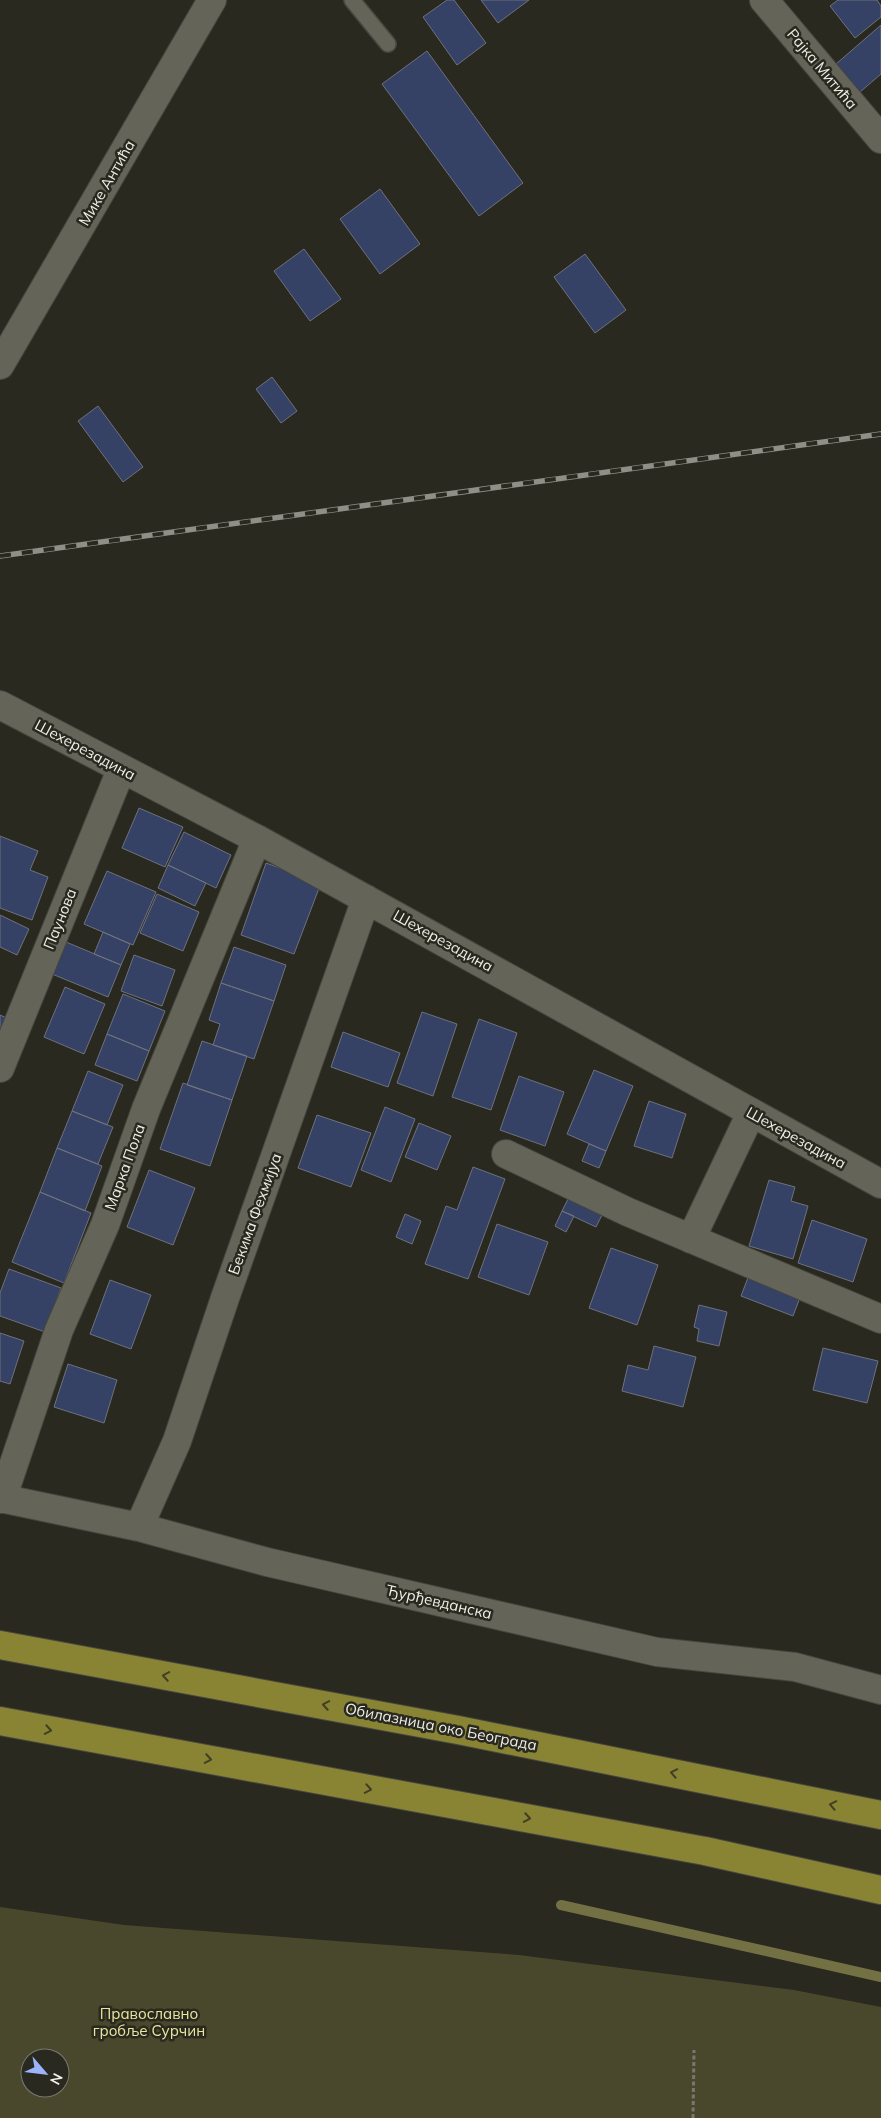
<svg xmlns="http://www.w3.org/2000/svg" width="881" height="2118" font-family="Mulish,sans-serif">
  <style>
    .green { fill: #4a482c; fill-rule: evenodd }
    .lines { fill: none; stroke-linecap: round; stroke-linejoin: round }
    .stream { stroke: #737044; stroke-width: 10 }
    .building { fill: #354165; stroke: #6e727d }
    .lane-casing { stroke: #47463f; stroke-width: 18 }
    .street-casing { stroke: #47463f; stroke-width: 30 }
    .highway-casing { stroke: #47463f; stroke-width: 30 }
    .path { stroke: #77776f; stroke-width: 3; stroke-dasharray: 4 2.5; stroke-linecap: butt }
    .lane { stroke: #646459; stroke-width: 15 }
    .street { stroke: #646459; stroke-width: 28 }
    .highway { stroke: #898334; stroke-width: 28 }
    .rail-casing { stroke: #8f8f87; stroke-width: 5.5 }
    .rail { stroke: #29291f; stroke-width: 4; stroke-dasharray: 11; stroke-linecap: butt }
    .oneway { stroke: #414024 }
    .labels { text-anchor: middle; stroke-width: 5; stroke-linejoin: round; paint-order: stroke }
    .street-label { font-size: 15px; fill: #efefe9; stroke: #29291f }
    .park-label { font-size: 15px; fill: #eae69d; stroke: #29291f }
  </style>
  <rect width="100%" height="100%" fill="#29291f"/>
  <!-- green -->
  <path class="green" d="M0 1907 124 1925 519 1955 794 1990 881 2007V2118H0ZM30 2058H60V2088H30Z"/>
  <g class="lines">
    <!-- stream -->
    <path class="stream" d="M561 1905 881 1977"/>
  </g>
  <!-- building -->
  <path class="building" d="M447 0H454L486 43 457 65 423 17Z
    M481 0H529L498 23Z
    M838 0H877L881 6V17L855 38 830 6Z
    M881 25V74L860 92 836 64Z
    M427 51 523 183 479 216 382 84Z
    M380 189 420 244 380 274 340 219Z
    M304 249 341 299 310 321 274 271Z
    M585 254 626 310 595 333 554 277Z
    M272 377 297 411 281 423 256 389Z
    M98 406 143 467 123 482 78 421Z
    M139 808 183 827 165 867 122 848Z
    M184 832 231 855 216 888 168 865Z
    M0 836 38 851 30 870 48 877 32 920 0 908Z
    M266 863 321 883 294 954 241 935Z
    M168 865 206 883 195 906 158 888Z
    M107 871 156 892 133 945 84 924Z
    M157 894 199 912 183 951 140 933Z
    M0 915 29 929 17 955 0 947Z
    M103 932 130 944 121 965 94 954Z
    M66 942 121 965 108 997 52 974Z
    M234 947 286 965 274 1001 221 983Z
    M134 955 175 970 162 1006 121 991Z
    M221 983 274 1001 254 1059 213 1045 220 1024 209 1020Z
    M65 987 105 1004 84 1054 44 1037Z
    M123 994 165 1011 149 1051 107 1034Z
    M422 1012 457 1024 433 1096 397 1083Z
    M0 1015 9 1019 0 1041Z
    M479 1019 517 1033 491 1110 452 1097Z
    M343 1032 400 1053 388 1087 331 1067Z
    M107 1034 149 1051 137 1081 95 1065Z
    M202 1041 247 1056 232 1100 187 1085Z
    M594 1070 633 1086 606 1151 567 1134Z
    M88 1071 123 1085 107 1125 72 1111Z
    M519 1076 564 1092 545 1146 500 1130Z
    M183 1083 232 1100 210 1166 160 1149Z
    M649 1101 686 1114 672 1158 634 1146Z
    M385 1107 415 1119 391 1182 361 1170Z
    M72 1111 113 1127 98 1164 57 1148Z
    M317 1115 371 1133 351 1187 298 1168Z
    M419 1123 451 1136 437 1170 405 1157Z
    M589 1144 606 1151 599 1168 582 1161Z
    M57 1148 102 1166 85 1211 40 1192Z
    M473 1167 505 1179 468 1279 425 1264 446 1206 457 1210Z
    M149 1170 195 1188 173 1245 127 1227Z
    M769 1180 795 1187 791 1201 808 1206 793 1259 749 1246Z
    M40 1192 91 1213 64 1283 12 1262Z
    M568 1199 602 1215 596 1227 562 1211Z
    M562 1211 574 1216 566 1232 555 1226Z
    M405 1214 421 1221 412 1244 396 1237Z
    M812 1220 867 1239 853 1282 798 1263Z
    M497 1224 548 1242 529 1295 478 1277Z
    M611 1248 658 1265 637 1325 589 1308Z
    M9 1269 61 1288 45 1332 0 1316V1293Z
    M749 1275 801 1295 793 1316 741 1296Z
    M110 1280 151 1295 131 1349 90 1334Z
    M699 1305 727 1312 719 1346 697 1341 699 1329 694 1327Z
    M0 1333 24 1341 10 1384 0 1381Z
    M654 1346 696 1357 683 1407 622 1391 628 1365 648 1370Z
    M823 1348 878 1361 867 1403 813 1390Z
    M68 1364 117 1380 104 1423 54 1407Z"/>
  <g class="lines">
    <!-- lane casing -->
    <g class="lane-casing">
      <path id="lane" d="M352 0 388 44"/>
    </g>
    <!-- street casing -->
    <g class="street-casing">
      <path id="street" d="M764 0 881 139
        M0 365 212 0
        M0 705 257 839 881 1184
        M0 1068 121 770
        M506 1154 628 1212 881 1319
        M691 1239 751 1113
        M0 1498 139 1527 267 1562 657 1652 795 1667 881 1690
        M2 1499 59 1330 105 1225 146 1109 257 839
        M139 1527 177 1441 225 1298 366 899"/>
    </g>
    <!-- highway casing -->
    <g class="highway-casing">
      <path id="highway" d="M0 1645 458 1730 881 1815
        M0 1721 705 1851 881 1890"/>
    </g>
    <!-- path -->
    <path class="path" d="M693 2118 694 2050"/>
    <!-- lane -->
    <use href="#lane" class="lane"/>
    <!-- street -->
    <use href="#street" class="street"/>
    <!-- highway -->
    <use href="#highway" class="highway"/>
    <!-- rail casing -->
    <g class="rail-casing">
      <path id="rail" d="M0 556 881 434"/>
    </g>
    <!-- rail -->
    <use href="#rail" class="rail"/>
  </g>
  <!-- one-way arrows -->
  <defs><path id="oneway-chevron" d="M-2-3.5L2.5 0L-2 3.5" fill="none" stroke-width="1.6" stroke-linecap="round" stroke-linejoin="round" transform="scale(1.25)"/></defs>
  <g class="oneway">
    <use href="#oneway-chevron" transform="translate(166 1676) rotate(-170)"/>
    <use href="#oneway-chevron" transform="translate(326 1705) rotate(-170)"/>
    <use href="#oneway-chevron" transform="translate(48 1730) rotate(10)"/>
    <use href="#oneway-chevron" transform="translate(208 1759) rotate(10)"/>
    <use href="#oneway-chevron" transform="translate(674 1773) rotate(-169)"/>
    <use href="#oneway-chevron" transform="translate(368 1789) rotate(10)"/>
    <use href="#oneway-chevron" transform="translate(833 1805) rotate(-169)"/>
    <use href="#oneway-chevron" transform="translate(527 1818) rotate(10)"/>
  </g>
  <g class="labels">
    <!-- street labels -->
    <g class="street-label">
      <text transform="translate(822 69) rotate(50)" y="5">Рајка Митића</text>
      <text transform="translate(107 183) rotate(-60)" y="5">Мике Антића</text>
      <text transform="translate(85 750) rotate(28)" y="5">Шехерезадина</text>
      <text transform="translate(60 919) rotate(-68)" y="5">Паунова</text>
      <text transform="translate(443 941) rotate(29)" y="5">Шехерезадина</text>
      <text transform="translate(796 1138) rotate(29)" y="5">Шехерезадина</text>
      <text transform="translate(125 1167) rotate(-70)" y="5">Марка Пола</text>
      <text transform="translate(255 1214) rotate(-70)" y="5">Бекима Фехмијуа</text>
      <text transform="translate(439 1602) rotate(13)" y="5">Ђурђевданска</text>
      <text transform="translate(441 1727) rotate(11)" y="5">Обилазница око Београда</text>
    </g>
    <!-- park labels -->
    <g class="park-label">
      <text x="149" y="2019">Православно<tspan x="149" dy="17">гробље Сурчин</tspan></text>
    </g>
  </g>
  <!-- north arrow -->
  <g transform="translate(45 2073) rotate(118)"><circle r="24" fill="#29291f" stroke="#787870"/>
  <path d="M0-4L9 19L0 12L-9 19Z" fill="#9bb4fd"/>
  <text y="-8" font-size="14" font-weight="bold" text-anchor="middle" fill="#efefe9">N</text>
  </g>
</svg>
